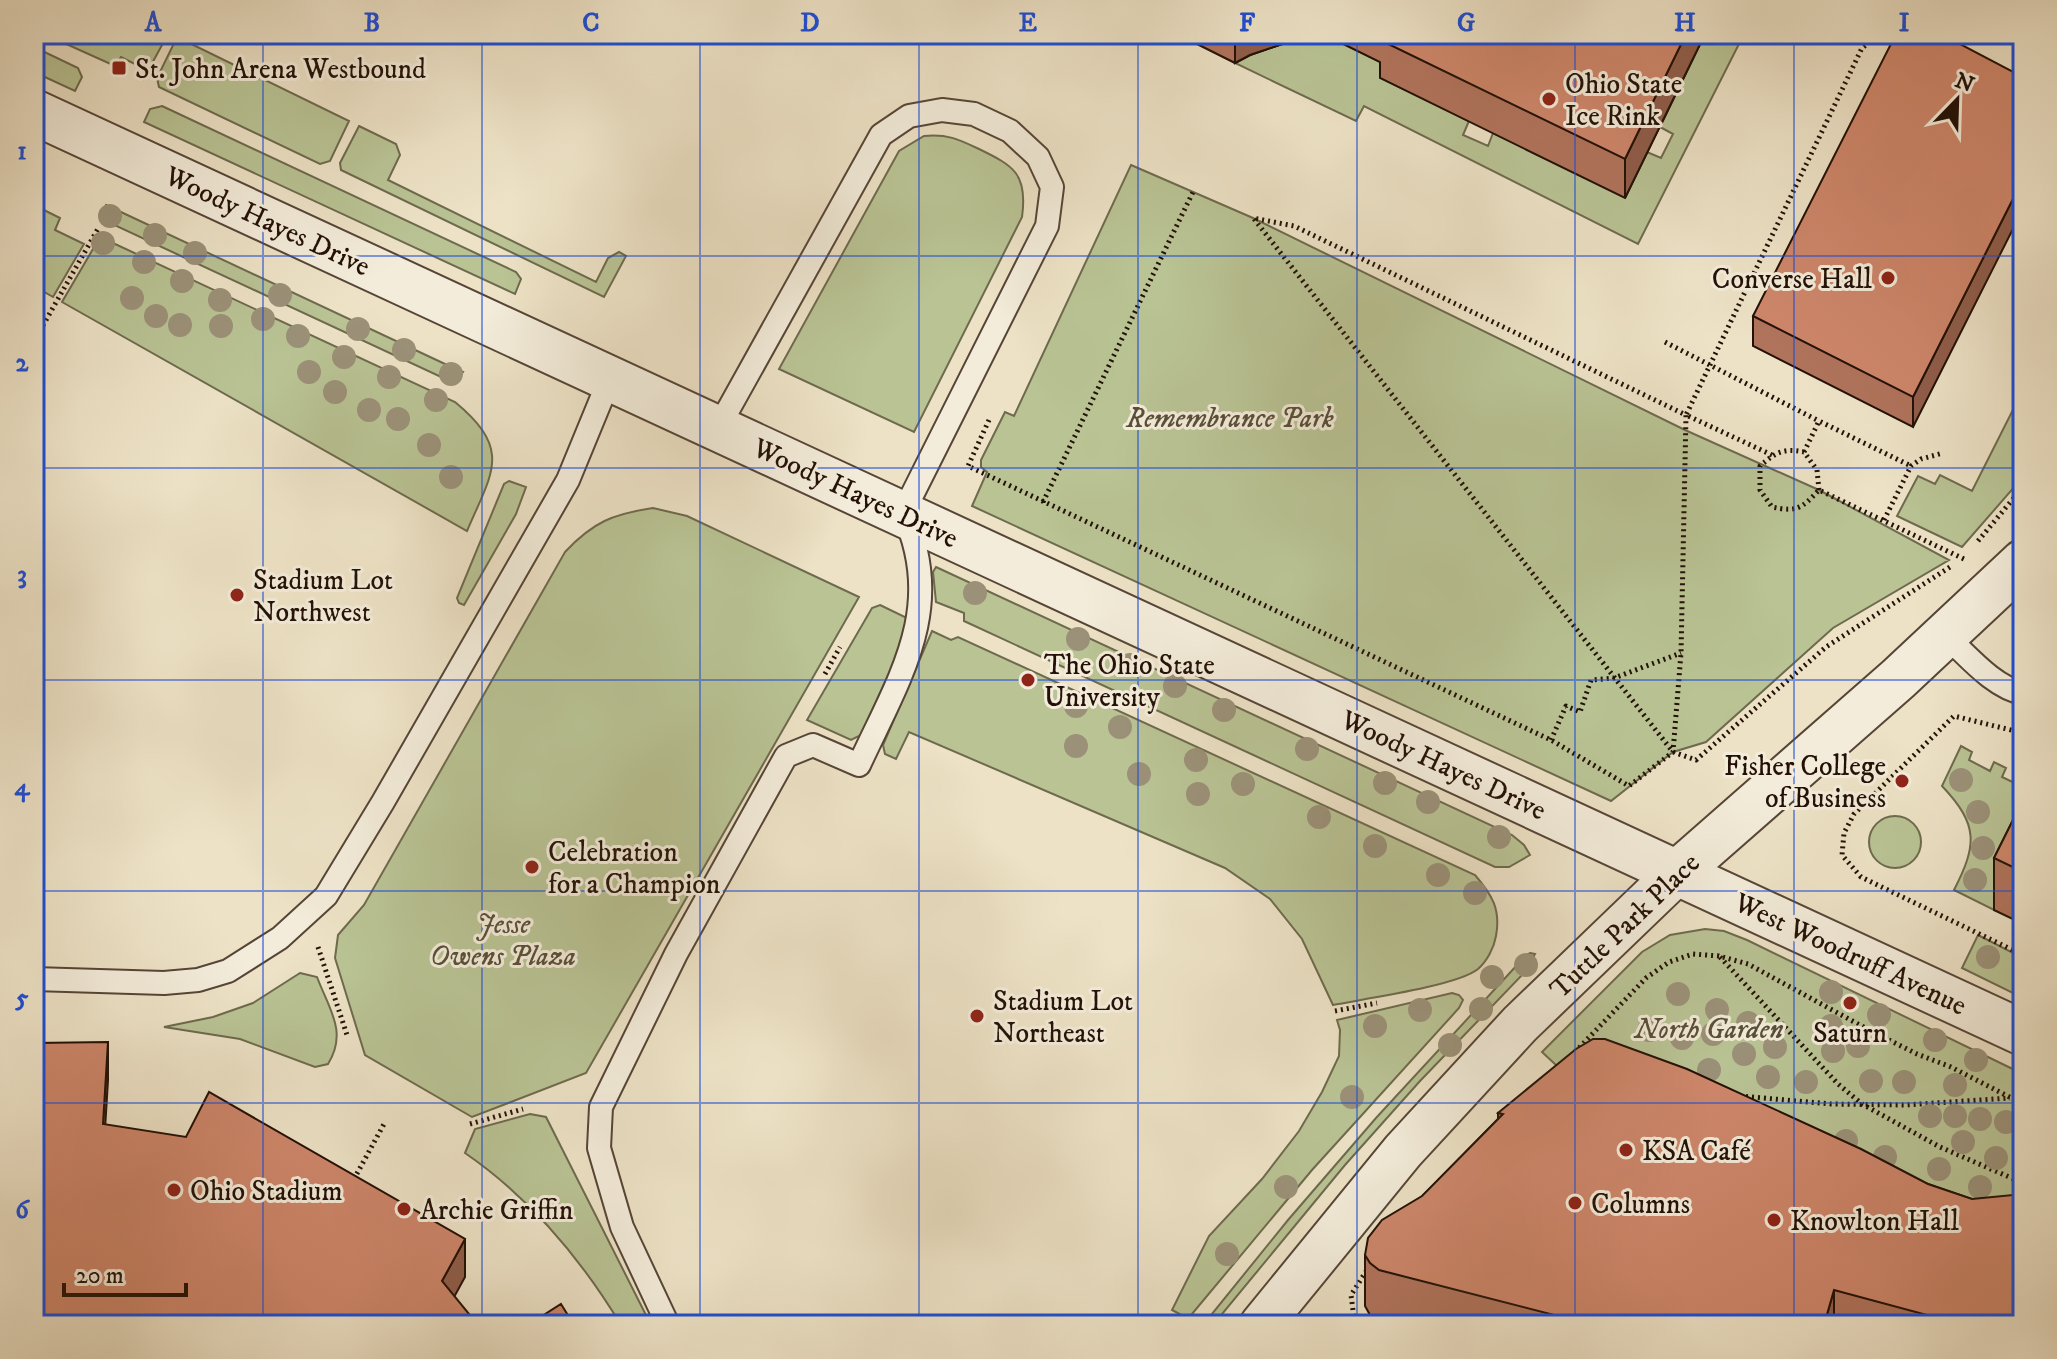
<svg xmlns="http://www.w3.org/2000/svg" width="2057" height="1359" font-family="'IM FELL DW Pica',serif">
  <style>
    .green { fill: #b9c394; stroke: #6e6a4e; stroke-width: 2 }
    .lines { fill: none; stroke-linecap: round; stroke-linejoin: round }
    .service-casing { stroke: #564537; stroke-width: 26 }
    .minor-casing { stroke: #564537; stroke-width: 46 }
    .tertiary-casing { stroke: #564537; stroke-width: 48 }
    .path { stroke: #231107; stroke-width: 5; stroke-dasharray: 2 4; stroke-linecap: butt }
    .service { stroke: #f3ecda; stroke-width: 22 }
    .minor { stroke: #f3ecda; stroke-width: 42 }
    .tertiary { stroke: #f3ecda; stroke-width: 44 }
    .tree { fill: #9b9178 }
    .wall { fill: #b0735b; stroke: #231107; stroke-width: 2 }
    .shaded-wall { fill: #905e4a; stroke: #231107; stroke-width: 2 }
    .building { fill: #cd866a; stroke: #231107; stroke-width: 2 }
    .grid { fill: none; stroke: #1d4ed8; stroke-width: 2; stroke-opacity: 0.55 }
    .poi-dot { fill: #8f2418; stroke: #f3ecda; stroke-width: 3 }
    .labels { text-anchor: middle; stroke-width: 6; stroke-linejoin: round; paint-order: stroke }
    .poi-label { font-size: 28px; fill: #231107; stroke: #f3ecda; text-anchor: start }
    .street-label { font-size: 28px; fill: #231107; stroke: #f3ecda }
    .park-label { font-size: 28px; font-style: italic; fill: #584f38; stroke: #f3ecda }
    .neatline { fill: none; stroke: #1d4ed8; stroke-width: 3 }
    .grid-label { font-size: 26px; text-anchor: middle; font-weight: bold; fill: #1d4ed8 }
  </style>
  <rect width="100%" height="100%" fill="#ede2c6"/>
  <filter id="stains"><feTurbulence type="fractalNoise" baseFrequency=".0025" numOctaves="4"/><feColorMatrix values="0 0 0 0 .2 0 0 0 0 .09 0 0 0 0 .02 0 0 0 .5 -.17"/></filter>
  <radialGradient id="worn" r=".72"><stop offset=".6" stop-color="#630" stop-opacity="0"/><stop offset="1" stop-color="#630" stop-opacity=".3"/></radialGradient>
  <!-- green -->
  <path class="green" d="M44 34H93L110 42 115 34H168L143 80 139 78 143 68 121 57 115 66Z
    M1312 34H1323L1387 65 1381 78 1469 121 1463 135 1488 146 1493 133 1625 197 1647 152 1661 158 1673 134 1660 127 1705 34H1744L1638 244 1364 106 1356 121 1235 63 1250 55Z
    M177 37 349 121 330 161 320 164 159 87 157 78Z
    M34 47 78 68 82 77 75 91 34 72Z
    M162 106 516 272 521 279 515 294 144 122 150 109Z
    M359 126 396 144 400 155 388 180 596 282 608 258 619 252 626 256 604 297 341 170 340 163Z
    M924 136C948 134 958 139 979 149 1014 166 1028 174 1022 217L914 432 779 369 899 151Z
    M1131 165 1253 218 1685 430 1819 490 1949 560 1833 628 1706 742 1673 752 1611 801 972 506 987 472 981 467V460L1005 412 1014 416Z
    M34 205 60 218 55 230 84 244 53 297 34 286Z
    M106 205 445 364 463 372 454 383 110 223 101 214Z
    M100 237 455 402C513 450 492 472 467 531L62 302Z
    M2023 390V477L1962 547 1897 516 1918 476 1935 484 1940 475 1972 491Z
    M509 481 526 487 516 514 464 605 459 603 457 598 504 484Z
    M653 508 687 516 859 597 586 1073 472 1117 365 1055 335 958 338 935 364 905 565 552C593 522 613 514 653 508Z
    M936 567 1512 835 1524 845 1530 855 1509 867H1495L964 621V613L936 602 933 572Z
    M880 605 907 618 901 647 861 735 851 740 807 720 872 608Z
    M932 631 951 640 958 637 1475 875C1492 895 1501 909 1496 936 1494 948 1487 961 1478 969 1457 986 1363 999 1333 1005L1302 939 1270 899 1225 868 909 732 896 759 885 754 883 745Z
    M1961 746 1972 752 1969 760 1990 771 1994 762 2006 768 2002 777 2023 787V852L1994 910 1954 890C1977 845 1979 825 1942 786Z
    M1869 842a26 26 0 1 1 52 0a26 26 0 1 1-52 0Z
    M1705 929 1724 931 1747 940 2023 1074V1244L1587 1094 1542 1052 1642 952 1670 935Z
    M1978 935 2023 958V998L1962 968Z
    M1530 953 1535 954 1525 972 1420 1081 1345 1165 1213 1325H1203L1288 1220 1376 1118 1518 964V960Z
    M300 973 317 977C329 1009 348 1032 328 1064L315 1067 240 1039 164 1027 213 1017 253 1003Z
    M1452 993 1459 995 1463 1000 1459 1008 1312 1170 1192 1314 1187 1318 1172 1310 1209 1236 1262 1179 1299 1131 1322 1092 1339 1056 1340 1030 1337 1020Z
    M530 1114 546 1117 651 1325H621C581 1259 529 1197 465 1153L475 1129Z"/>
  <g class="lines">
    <!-- service casing -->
    <g class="service-casing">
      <path id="service" d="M1946 636C1967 655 1994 688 2023 693
        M34 979 164 983 198 980 228 971 280 938 326 896 383 802 568 480 610 378
        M668 1325 622 1227 599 1148 601 1107 676 954 786 756 813 745 859 765C898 680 947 608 903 513L1047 226 1052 187 1038 157 1010 131 974 114 942 110 909 116 881 135 718 428"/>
    </g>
    <!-- minor casing -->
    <g class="minor-casing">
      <path id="minor" d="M1261 1325 1403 1151 1520 1024 1678 872"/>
    </g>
    <!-- tertiary casing -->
    <g class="tertiary-casing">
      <path id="tertiary" d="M34 112 2023 1033
        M1678 872 1898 679 2023 562"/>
    </g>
    <!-- path -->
    <path class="path" d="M1254 219 1673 752 1696 760 1826 647 1953 565
      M34 341 99 227
      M1665 342 1819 421
      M989 420 968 466 1551 740 1629 786 1673 752 1681 653 1686 415 1294 226 1253 218
      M1804 452 1819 421 1911 466
      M1772 455 1686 415 1862 48 1880 34
      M1819 490 1817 470 1804 452C1784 448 1776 452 1760 466V490L1772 507C1797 512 1801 509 1819 490L1964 559 1962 560
      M1043 502 1193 192
      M1884 520 1911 466 1921 459 1943 453
      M1978 541 2023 487
      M825 674 840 647
      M2023 733 1954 716 1854 814 1844 833 1842 855 1861 877 2023 955
      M1551 740 1566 706 1580 712 1591 680 1614 678 1681 653
      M318 947 348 1038
      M1720 957 1838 1084 1862 1104 1940 1147 2023 1183
      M1335 1011 1377 1003
      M1575 1052 1646 978 1669 962 1693 954 1719 956 1748 964 1869 1030 1917 1054 1951 1067 2023 1104
      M1740 1096 1831 1104 1905 1105 2010 1098
      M470 1124 523 1109
      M354 1179 384 1124
      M1361 1325 1354 1318 1351 1295 1367 1270"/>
    <!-- service -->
    <use href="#service" class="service"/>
    <!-- minor -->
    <use href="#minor" class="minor"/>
    <!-- tertiary -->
    <use href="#tertiary" class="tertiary"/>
  </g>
  <!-- trees -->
  <g class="tree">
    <circle cx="110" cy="216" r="12"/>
    <circle cx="155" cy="235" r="12"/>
    <circle cx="103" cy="243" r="12"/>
    <circle cx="195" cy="253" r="12"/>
    <circle cx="144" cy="262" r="12"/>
    <circle cx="182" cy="281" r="12"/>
    <circle cx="280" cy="295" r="12"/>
    <circle cx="132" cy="298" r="12"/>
    <circle cx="220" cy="300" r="12"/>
    <circle cx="156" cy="316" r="12"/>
    <circle cx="263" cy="319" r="12"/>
    <circle cx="180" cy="325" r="12"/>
    <circle cx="221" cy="326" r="12"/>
    <circle cx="358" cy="329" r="12"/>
    <circle cx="298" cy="336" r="12"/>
    <circle cx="404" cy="350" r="12"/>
    <circle cx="344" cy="357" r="12"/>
    <circle cx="309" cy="372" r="12"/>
    <circle cx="451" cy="374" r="12"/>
    <circle cx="389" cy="377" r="12"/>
    <circle cx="335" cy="392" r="12"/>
    <circle cx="436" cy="400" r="12"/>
    <circle cx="369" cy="410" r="12"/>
    <circle cx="398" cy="419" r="12"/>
    <circle cx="429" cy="445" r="12"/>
    <circle cx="451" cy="477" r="12"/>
    <circle cx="975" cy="593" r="12"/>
    <circle cx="1078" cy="639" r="12"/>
    <circle cx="1130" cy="665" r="12"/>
    <circle cx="1175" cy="686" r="12"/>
    <circle cx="1076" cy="706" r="12"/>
    <circle cx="1224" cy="710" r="12"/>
    <circle cx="1120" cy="727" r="12"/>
    <circle cx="1076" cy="746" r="12"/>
    <circle cx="1307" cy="749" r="12"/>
    <circle cx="1196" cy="760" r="12"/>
    <circle cx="1139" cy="774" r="12"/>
    <circle cx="1961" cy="780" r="12"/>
    <circle cx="1385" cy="783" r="12"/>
    <circle cx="1243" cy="784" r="12"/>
    <circle cx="1198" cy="794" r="12"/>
    <circle cx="1428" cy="802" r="12"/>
    <circle cx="1978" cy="812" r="12"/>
    <circle cx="1319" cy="817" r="12"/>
    <circle cx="1499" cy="837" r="12"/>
    <circle cx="1375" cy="846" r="12"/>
    <circle cx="1983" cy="848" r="12"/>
    <circle cx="1438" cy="875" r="12"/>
    <circle cx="1975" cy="880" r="12"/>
    <circle cx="1475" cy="893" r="12"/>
    <circle cx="1988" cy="957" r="12"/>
    <circle cx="1526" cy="965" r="12"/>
    <circle cx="1492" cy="977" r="12"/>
    <circle cx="1831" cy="992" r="12"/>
    <circle cx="1678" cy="994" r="12"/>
    <circle cx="1481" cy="1009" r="12"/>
    <circle cx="1420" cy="1010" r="12"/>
    <circle cx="1717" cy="1010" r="12"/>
    <circle cx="1879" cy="1015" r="12"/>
    <circle cx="1748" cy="1023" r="12"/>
    <circle cx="1375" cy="1026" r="12"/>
    <circle cx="1831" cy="1026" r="12"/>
    <circle cx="1649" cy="1030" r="12"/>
    <circle cx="1713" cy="1034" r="12"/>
    <circle cx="1682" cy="1038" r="12"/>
    <circle cx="1935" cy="1040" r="12"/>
    <circle cx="1450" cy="1045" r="12"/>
    <circle cx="1858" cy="1046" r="12"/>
    <circle cx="1775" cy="1047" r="12"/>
    <circle cx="1833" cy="1051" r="12"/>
    <circle cx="1744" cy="1054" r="12"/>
    <circle cx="1976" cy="1060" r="12"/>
    <circle cx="1709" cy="1070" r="12"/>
    <circle cx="1768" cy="1077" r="12"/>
    <circle cx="1871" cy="1081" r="12"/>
    <circle cx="1806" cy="1082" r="12"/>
    <circle cx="1904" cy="1082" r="12"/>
    <circle cx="1955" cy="1085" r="12"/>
    <circle cx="1352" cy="1097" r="12"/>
    <circle cx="1930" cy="1116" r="12"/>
    <circle cx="1955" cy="1116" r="12"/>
    <circle cx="1980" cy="1119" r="12"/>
    <circle cx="2006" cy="1122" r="12"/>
    <circle cx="1846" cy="1141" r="12"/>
    <circle cx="1963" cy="1142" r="12"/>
    <circle cx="1885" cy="1157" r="12"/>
    <circle cx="1996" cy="1158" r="12"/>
    <circle cx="1939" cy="1169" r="12"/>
    <circle cx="1286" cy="1187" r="12"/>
    <circle cx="1980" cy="1187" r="12"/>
    <circle cx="1227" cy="1254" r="12"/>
  </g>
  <!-- wall -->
  <path class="wall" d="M1177 34H1312L1250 55 1235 63Z
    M1323 34H1705L1625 198 1380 78V62Z
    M1941 34 1913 427 1753 346V316Z
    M2023 800V924L1994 910V858Z
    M1498 1113 1928 1184 1972 1199 2023 1325H1394L1379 1321 1370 1315 1365 1306V1255L1498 1119Z"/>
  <!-- shaded-wall -->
  <path class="shaded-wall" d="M1235 34H1312L1250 55 1235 63Z
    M1686 34H1705L1625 198V159Z
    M2023 179V209L1913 427V397Z
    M108 1042V1080L103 1163V1124Z
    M465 1239V1277L442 1319V1281Z
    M1834 1290V1325H1824Z"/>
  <!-- building -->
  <path class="building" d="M1383 34H1686L1625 159 1380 40Z
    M1896 34H1941L2023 77V179L1913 397 1753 316Z
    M2023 800V872L1994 858Z
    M1593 1039H1605L1687 1069 1861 1149 1928 1184 1972 1199 2023 1194V1325H1964L1834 1290 1824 1325H1593L1379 1270 1370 1263 1365 1255 1368 1238 1382 1220 1422 1196 1503 1114 1498 1113 1576 1049Z
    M108 1042 103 1124 186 1137 209 1092 465 1239 442 1281 478 1325H34V1043Z
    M561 1304 574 1325H528Z"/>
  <!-- grid -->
  <path class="grid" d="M263 34V1325M482 34V1325M700 34V1325M919 34V1325M1138 34V1325M1357 34V1325M1575 34V1325M1794 34V1325M34 256H2023M34 468H2023M34 680H2023M34 891H2023M34 1103H2023"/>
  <!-- markers -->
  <g class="poi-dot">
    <rect x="111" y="60" width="16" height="16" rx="4"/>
    <circle cx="1549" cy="99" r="8"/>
    <circle cx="1888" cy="278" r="8"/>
    <circle cx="237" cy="595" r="8"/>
    <circle cx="1028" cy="680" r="8"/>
    <circle cx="1902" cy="781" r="8"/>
    <circle cx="532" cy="867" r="8"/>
    <circle cx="1850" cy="1003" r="8"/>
    <circle cx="977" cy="1016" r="8"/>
    <circle cx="1626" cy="1150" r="8"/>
    <circle cx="174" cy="1190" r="8"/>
    <circle cx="1575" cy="1203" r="8"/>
    <circle cx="404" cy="1209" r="8"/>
    <circle cx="1774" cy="1220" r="8"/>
  </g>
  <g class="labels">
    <!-- poi labels -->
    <g class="poi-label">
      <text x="135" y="78">St. John Arena Westbound</text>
      <text x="1565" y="93">Ohio State<tspan x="1565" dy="32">Ice Rink</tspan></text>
      <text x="1872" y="288" text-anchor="end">Converse Hall</text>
      <text x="253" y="589">Stadium Lot<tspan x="253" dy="32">Northwest</tspan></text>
      <text x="1044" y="674">The Ohio State<tspan x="1044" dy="32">University</tspan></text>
      <text x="1886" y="775" text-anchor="end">Fisher College<tspan x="1886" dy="32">of Business</tspan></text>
      <text x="548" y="861">Celebration<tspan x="548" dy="32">for a Champion</tspan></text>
      <text x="993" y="1010">Stadium Lot<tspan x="993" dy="32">Northeast</tspan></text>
      <text x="1850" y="1042" text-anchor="middle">Saturn</text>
      <text x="1642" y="1160">KSA Café</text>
      <text x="190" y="1200">Ohio Stadium</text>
      <text x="1591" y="1213">Columns</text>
      <text x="420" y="1219">Archie Griffin</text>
      <text x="1790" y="1230">Knowlton Hall</text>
    </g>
    <!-- street labels -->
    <g class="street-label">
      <text transform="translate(268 220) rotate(25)" y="10">Woody Hayes Drive</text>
      <text transform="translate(856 492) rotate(25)" y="10">Woody Hayes Drive</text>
      <text transform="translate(1444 764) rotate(25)" y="10">Woody Hayes Drive</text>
      <text transform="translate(1624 925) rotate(-44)" y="10">Tuttle Park Place</text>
      <text transform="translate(1851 953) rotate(25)" y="10">West Woodruff Avenue</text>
    </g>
    <!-- park labels -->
    <g class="park-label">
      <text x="1230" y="427">Remembrance Park</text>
      <text x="503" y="933">Jesse<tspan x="503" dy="32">Owens Plaza</tspan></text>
      <text x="1709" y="1038">North Garden</text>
    </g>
  </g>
  <!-- margin -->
  <rect width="2057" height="1359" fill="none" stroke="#ede2c6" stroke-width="88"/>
  <!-- north arrow -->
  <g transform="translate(1957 100) rotate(23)" stroke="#f3ecda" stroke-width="6" paint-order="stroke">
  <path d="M0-6L14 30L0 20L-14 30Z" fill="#231107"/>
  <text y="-12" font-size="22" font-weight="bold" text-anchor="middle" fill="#231107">N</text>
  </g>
  <!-- scale -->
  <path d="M64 1283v12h122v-12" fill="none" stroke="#231107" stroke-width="4"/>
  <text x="76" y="1283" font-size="24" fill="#231107" stroke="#f3ecda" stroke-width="6" paint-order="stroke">20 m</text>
  <rect x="44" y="44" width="1969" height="1271" class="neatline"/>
  <g class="grid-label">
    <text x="153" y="31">A</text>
    <text x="372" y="31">B</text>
    <text x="591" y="31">C</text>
    <text x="810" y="31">D</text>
    <text x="1028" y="31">E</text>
    <text x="1247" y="31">F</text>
    <text x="1466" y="31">G</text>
    <text x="1685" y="31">H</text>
    <text x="1904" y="31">I</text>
    <text x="22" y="159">1</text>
    <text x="22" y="371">2</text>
    <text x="22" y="583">3</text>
    <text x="22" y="795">4</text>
    <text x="22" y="1006">5</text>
    <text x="22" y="1218">6</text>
  </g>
  <rect width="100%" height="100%" filter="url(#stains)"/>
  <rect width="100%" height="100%" fill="url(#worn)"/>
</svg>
